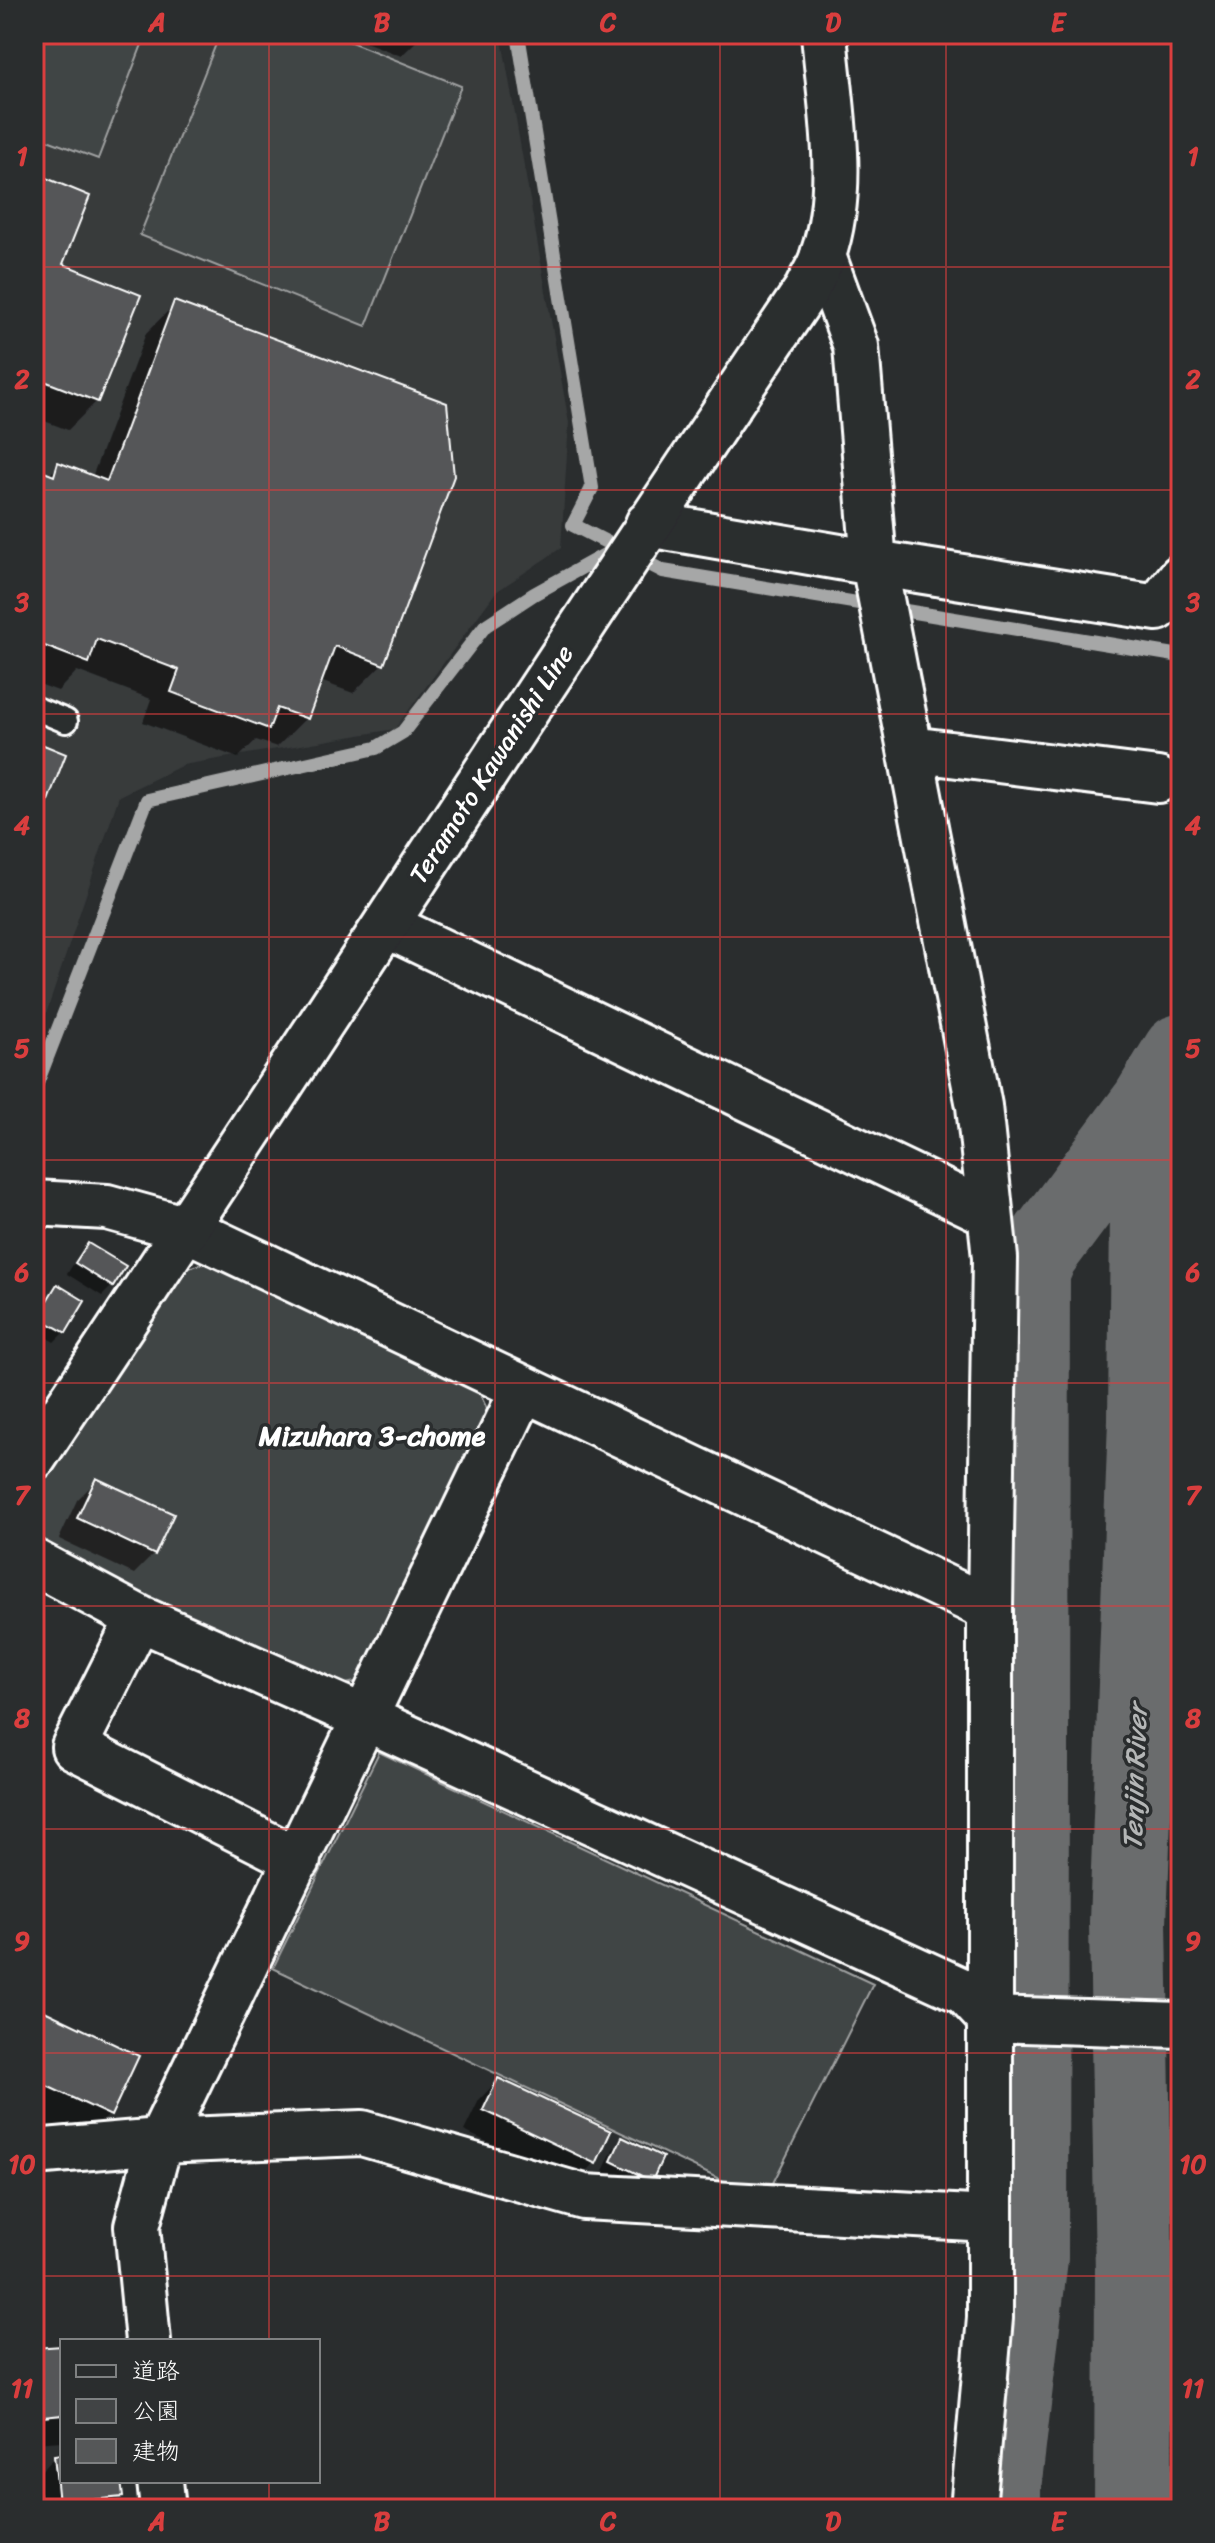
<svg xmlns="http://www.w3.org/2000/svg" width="1215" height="2543" font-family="Sriracha,'Klee One',sans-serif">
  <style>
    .built { fill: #373a3b }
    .green { fill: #414445; stroke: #a0a2a2; stroke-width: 2 }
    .shadow { fill: #0007 }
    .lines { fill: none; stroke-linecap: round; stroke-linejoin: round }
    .stream { stroke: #a6a7a7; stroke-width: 14 }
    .river { stroke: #6a6c6d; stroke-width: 78 }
    .building { fill: #555758; stroke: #fff; stroke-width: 2 }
    .lane-casing { stroke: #fff; stroke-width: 28 }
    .street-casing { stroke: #fff; stroke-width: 50 }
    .secondary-casing { stroke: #fff; stroke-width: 50 }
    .lane { stroke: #2a2d2e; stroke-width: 22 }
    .street { stroke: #2a2d2e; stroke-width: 44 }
    .secondary { stroke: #2a2d2e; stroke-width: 44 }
    .grid { fill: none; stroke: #da3e3e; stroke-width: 2; stroke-opacity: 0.55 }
    .labels { text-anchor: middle; stroke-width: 7; stroke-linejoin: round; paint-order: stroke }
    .street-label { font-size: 26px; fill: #fff; stroke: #2a2d2e }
    .neighbourhood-label { font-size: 28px; font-weight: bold; fill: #fff; stroke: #2a2d2e }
    .water-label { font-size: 28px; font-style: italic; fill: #b4b6b6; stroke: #2a2d2e }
    .neatline { fill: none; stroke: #da3e3e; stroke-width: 3 }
    .grid-label { font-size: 26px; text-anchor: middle; font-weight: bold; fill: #da3e3e }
  </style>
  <rect width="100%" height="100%" fill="#2a2d2e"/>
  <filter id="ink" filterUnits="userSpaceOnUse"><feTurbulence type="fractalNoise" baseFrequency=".0125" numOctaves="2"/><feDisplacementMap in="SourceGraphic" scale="16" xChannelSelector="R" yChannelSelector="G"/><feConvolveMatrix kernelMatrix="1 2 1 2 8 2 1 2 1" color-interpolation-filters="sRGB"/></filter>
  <g filter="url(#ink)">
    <!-- built -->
    <path class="built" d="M34 34H501L569 423 561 548 496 592 395 729 183 765 119 796 34 1050Z"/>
    <!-- green -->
    <path class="green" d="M34 34H146L98 159 34 135Z
      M220 34H331L461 86 366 326 140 235Z
      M211 1260 479 1392 489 1413 365 1680 336 1686 34 1543V1480L165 1277Z
      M379 1752 873 1984 767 2195 751 2194 273 1968Z"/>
    <!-- shadow -->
    <path class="shadow" d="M345 34H424L401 56Z
      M34 176 97 401 68 430 34 417Z
      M175 304 382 664 353 693 320 681 306 718 277 747 256 740 238 758 143 722 151 699 77 671 58 691 34 682V470L48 476 59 465 92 477 146 333Z
      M88 1245 112 1286 102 1296 67 1274 79 1255Z
      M57 1286 82 1301 64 1332 54 1342 34 1330V1319L48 1296Z
      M96 1481 154 1554 134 1574 59 1539 77 1500Z
      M34 2008 109 2115 80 2144 34 2122Z
      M498 2080 594 2163 574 2183 464 2131 479 2100Z
      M623 2140 661 2158 641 2189 603 2171 613 2149Z
      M62 2348V2441L34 2443V2350Z
      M34 2456 36 2476 55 2456H62V2481H119L121 2496 108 2508 140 2509H38L37 2500 34 2503Z"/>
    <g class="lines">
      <!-- stream -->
      <path class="stream" d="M518 34 592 488 573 525 663 571 1181 656
        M34 1091 147 800 376 748 403 732 485 626 534 594 617 548"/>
      <!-- river -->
      <path class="river" d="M1002 2509V2488L1029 2258 1031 1272 1039 1253 1150 1104
        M1133 2509 1134 2276 1128 1922 1147 1421 1150 1104 1181 1053"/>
    </g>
    <!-- building -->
    <path class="building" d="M34 173 90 196 63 264 141 295 98 402 34 377Z
      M174 301 447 403 454 476 384 665 335 646 308 719 277 708 269 729 171 692 179 670 97 639 89 663 34 642V468L54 476 58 462 107 481Z
      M34 741 66 754 34 837Z
      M88 1243 126 1266 113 1287 75 1263Z
      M57 1284 85 1301 66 1333 37 1317Z
      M96 1478 174 1514 155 1555 77 1518Z
      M34 2006 139 2056 111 2116 34 2080Z
      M498 2078 611 2131 596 2164 483 2110Z
      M622 2137 663 2157 652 2181 611 2161Z
      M62 2346V2415L34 2418V2348Z
      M34 2452 40 2499 34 2500Z
      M62 2454V2481H121L123 2497 59 2503 54 2455Z
      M142 2503V2509H77Z"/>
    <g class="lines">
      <!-- lane casing -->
      <g class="lane-casing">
        <path id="lane" d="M34 708 66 721"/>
      </g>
      <!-- street casing -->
      <g class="street-casing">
        <path id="street" d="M823 256 856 346 874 563 979 1106 995 1258 990 1609V2318L973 2509
          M648 524 874 563 1157 608 1181 577
          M911 753 926 751 1158 780
          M386 925 990 1214
          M187 1229 990 1609
          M34 1562 139 1618
          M298 1860 74 1747 139 1618 365 1718 965 1992 990 2019 1181 2025
          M34 2152 160 2141 362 2133 584 2197 990 2219
          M148 2341 137 2226 160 2141 523 1390
          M160 2481 163 2509"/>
      </g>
      <!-- secondary casing -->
      <g class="secondary-casing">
        <path id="secondary" d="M34 1203 107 1207 187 1229
          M34 1457C294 1069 545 676 807 289 812 278 820 267 823 255 847 185 830 106 824 34"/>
      </g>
      <!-- lane -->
      <use href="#lane" class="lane"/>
      <!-- street -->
      <use href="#street" class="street"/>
      <!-- secondary -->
      <use href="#secondary" class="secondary"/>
    </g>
  </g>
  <!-- grid -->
  <path class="grid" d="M269 34V2341M495 34V2509M720 34V2509M946 34V2509M34 267H1181M34 490H1181M34 714H1181M34 937H1181M34 1160H1181M34 1383H1181M34 1606H1181M34 1829H1181M34 2053H1181M34 2276H1181M269 2481V2509"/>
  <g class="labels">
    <!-- street labels -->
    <g class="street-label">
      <text transform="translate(491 764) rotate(-57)" y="9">Teramoto Kawanishi Line</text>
    </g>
    <!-- neighbourhood labels -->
    <g class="neighbourhood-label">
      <text x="372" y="1445">Mizuhara 3-chome</text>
    </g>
    <!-- water labels -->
    <g class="water-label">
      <text transform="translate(1134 1777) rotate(-88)" y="10">Tenjin River</text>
    </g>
  </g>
  <!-- margin -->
  <rect width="1215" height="2543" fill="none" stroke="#2a2d2e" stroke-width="88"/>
  <!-- legend -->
  <rect x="60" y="2339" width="260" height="144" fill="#2a2d2e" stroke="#7f8182" stroke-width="2"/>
  <rect x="76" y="2365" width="40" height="12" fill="#2a2d2e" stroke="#7f8182" stroke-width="2"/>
  <text x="132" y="2379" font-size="24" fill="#ffffff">道路</text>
  <rect x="76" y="2399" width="40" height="24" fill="#414445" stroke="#7f8182" stroke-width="2"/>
  <text x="132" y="2419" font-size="24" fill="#ffffff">公園</text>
  <rect x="76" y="2439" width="40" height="24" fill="#555758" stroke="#7f8182" stroke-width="2"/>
  <text x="132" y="2459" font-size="24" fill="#ffffff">建物</text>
  <rect x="44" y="44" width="1127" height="2455" class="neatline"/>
  <g class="grid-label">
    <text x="157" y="31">A</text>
    <text x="382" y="31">B</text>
    <text x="608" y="31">C</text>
    <text x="833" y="31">D</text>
    <text x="1058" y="31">E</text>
    <text x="22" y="165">1</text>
    <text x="1193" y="165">1</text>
    <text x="22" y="388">2</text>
    <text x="1193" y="388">2</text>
    <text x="22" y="611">3</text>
    <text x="1193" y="611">3</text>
    <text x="22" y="834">4</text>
    <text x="1193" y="834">4</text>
    <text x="22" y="1057">5</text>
    <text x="1193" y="1057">5</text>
    <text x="22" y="1281">6</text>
    <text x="1193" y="1281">6</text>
    <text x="22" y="1504">7</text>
    <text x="1193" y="1504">7</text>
    <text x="22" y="1727">8</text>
    <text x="1193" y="1727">8</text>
    <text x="22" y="1950">9</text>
    <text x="1193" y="1950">9</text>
    <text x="22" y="2173">10</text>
    <text x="1193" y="2173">10</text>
    <text x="22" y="2397">11</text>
    <text x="1193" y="2397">11</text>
    <text x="157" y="2530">A</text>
    <text x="382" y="2530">B</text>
    <text x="608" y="2530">C</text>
    <text x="833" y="2530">D</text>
    <text x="1058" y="2530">E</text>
  </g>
</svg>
